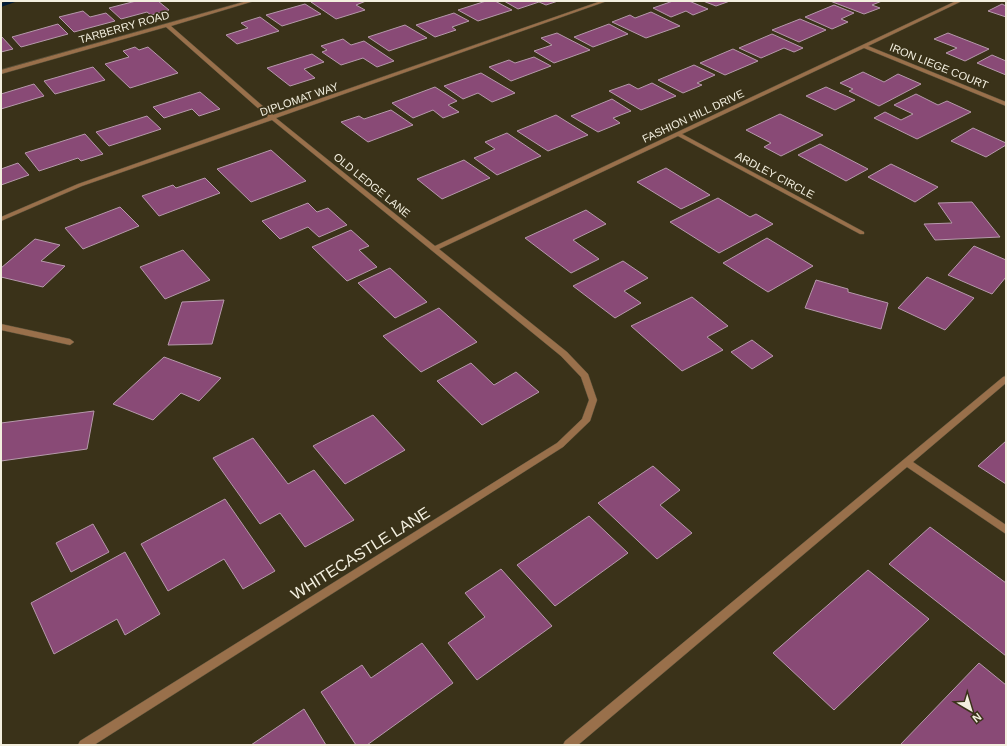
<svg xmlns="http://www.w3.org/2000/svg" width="1007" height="746" font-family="Arial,sans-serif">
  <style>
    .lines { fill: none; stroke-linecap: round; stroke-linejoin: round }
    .stream { fill: #011b36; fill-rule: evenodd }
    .building { fill: #894a76; stroke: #b699ab }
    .service-casing { stroke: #585039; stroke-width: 1 }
    .minor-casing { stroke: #585039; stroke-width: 1 }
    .service { fill: #99704b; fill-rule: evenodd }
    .minor { fill: #99704b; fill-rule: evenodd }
    .labels { text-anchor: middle; stroke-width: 3.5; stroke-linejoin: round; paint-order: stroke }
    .far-street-label { font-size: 11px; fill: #f3efdf; stroke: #3a3219 }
    .near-street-label { font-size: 16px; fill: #f3efdf; stroke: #3a3219 }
  </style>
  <rect width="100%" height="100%" fill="#3a3219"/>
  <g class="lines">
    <!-- stream -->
    <path class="stream" d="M9 1H18L1 7V3Z"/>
  </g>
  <!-- building -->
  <path class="building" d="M136 1H158L169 10 151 15 147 12 121 19 109 8Z
    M315 1H366L356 5 365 10 336 19 311 2Z
    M486 1H495L512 10 478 21 458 10Z
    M504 1H558L546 5 539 2 518 9Z
    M673 1H689L708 9 693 15 686 11 671 17 653 8Z
    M703 1H730L716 6Z
    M830 1H882L872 5 880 8 864 14Z
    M305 4 321 14 282 26 266 15Z
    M1002 4 1006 6V17L988 11Z
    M834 5 854 13 841 19 848 22 832 29 805 17Z
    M83 11 90 17 106 13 115 21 74 32 59 17Z
    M651 12 680 26 646 38 612 22 630 15 635 18Z
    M454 13 469 21 452 27 456 30 435 37 416 25Z
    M260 17 279 31 237 44 226 35 248 28 241 23Z
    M800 19 826 30 799 42 772 30Z
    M58 24 68 34 21 47 12 37Z
    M609 24 628 34 593 47 574 37Z
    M405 25 427 38 389 51 368 37Z
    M557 33 590 50 554 63 534 51 552 45 541 38Z
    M948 33 989 49 965 61 946 53 957 48 934 39Z
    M772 34 803 48 794 52 784 48 761 58 739 48Z
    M2 37 13 49 1 52V38Z
    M343 39 351 45 364 41 394 61 377 67 363 58 341 65 322 52 327 50 321 46Z
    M135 47 139 50 148 47 178 73 130 88 105 64 129 57 123 51Z
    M733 49 758 61 725 75 700 63Z
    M312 54 324 62 304 69 315 78 290 86 267 68Z
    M992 55 1006 61V75L977 63Z
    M534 57 551 66 511 81 489 67 509 60 515 63Z
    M694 65 715 75 697 83 702 85 683 93 658 80Z
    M93 67 105 80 55 94 44 81Z
    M863 72 884 82 898 74 921 84 879 106 849 91 853 89 840 83Z
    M481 73 515 93 492 102 478 93 463 99 444 86Z
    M652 83 676 96 641 110 609 91 629 84 638 89Z
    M34 84 44 96 1 109V94Z
    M435 87 457 101 448 105 459 112 443 118 433 110 413 118 392 103Z
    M826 87 855 100 835 110 806 96Z
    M200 92 220 109 199 116 192 109 164 118 153 107Z
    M916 94 938 105 947 101 971 112 917 139 874 118 885 112 901 120 913 114 894 105Z
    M612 99 631 111 613 118 620 123 598 132 571 116Z
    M391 110 413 125 368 142 341 122 359 116 364 119Z
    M780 114 823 135 781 156 764 147 771 143 746 130Z
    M556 115 588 135 548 151 517 131Z
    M147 116 161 129 109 146 96 132Z
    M973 128 1006 143V145L986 157 951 141Z
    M507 133 541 156 497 175 474 158 495 149 485 142Z
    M85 134 103 154 81 161 78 158 39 171 25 153Z
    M820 144 868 169 846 181 798 155Z
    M271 150 306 181 251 202 217 169Z
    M464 160 490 178 442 199 417 179Z
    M18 163 29 175 1 185V169Z
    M891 164 938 187 915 202 868 177Z
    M666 168 710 195 681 209 637 182Z
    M205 178 220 193 159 216 142 196 173 185 176 188Z
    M718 198 750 217 756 214 773 224 719 253 670 222Z
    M972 202 1000 237 935 240 924 224 952 223 938 203Z
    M308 203 317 212 328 208 347 225 319 237 308 227 280 239 262 221Z
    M120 207 139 226 83 249 65 228Z
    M586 210 606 224 573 240 599 259 571 273 525 238Z
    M351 230 369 246 359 250 377 267 347 281 312 247Z
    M767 238 813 266 768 292 723 263Z
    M35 239 60 245 41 261 65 266 43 287 1 277V268Z
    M974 246 1006 260V277L992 294 948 275Z
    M183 250 210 280 165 299 140 267Z
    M623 261 648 278 624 291 641 303 615 318 573 286Z
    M390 268 427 302 395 318 358 283Z
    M927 277 974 298 945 330 898 308Z
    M816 280 848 289V292L888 303 881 329 805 308Z
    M692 297 728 326 707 337 723 350 682 371 631 326Z
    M224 300 212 344 168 345 182 302Z
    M439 308 477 342 421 372 383 336Z
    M752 340 773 356 752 369 731 352Z
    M164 357 221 378 199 401 181 393 153 420 113 404Z
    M471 363 494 385 516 372 539 392 482 425 437 381Z
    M94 411 87 449 1 461V423Z
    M373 415 405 450 345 484 313 446Z
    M253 438 288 484 314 470 354 520 305 547 280 513 260 524 213 458Z
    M1006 441V484L978 466Z
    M653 466 680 490 660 505 692 533 657 559 598 503Z
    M225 499 275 571 243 589 224 559 168 591 141 544Z
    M589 516 628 553 555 606 517 565Z
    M93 524 109 552 71 572 56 543Z
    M930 527 1006 583V656L889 564Z
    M125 552 160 614 125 635 117 619 54 654 31 603Z
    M501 569 552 626 477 680 448 643 485 617 465 593Z
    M868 570 929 619 834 710 773 653Z
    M422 643 453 683 367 745H356L321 692 362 665 371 678Z
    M979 663 1006 685V745H900Z
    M304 709 326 745H251Z"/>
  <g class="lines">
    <!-- service casing -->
    <g class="service-casing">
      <path id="service" d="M1006 376V383L913 462 1006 525V534L907 467 578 745H563L565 741 1003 377Z"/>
    </g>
    <!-- minor casing -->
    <g class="minor-casing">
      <path id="minor" d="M247 1H254L171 26 273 115 601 1H607L276 118 435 246 956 1H962L868 46 1006 102V106L864 48 682 134 864 232V234H860L678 136 439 249 567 352 588 374 597 400 590 421 563 447 94 745H78L80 741 557 443 582 419 589 400 581 377 561 356 272 120 82 186 1 221V217L78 184 268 117 166 27 1 74V70Z
        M1 324 70 339 74 342 70 345 1 330Z"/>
    </g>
    <!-- service -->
    <use href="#service" class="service"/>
    <!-- minor -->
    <use href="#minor" class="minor"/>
  </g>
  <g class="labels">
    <!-- far-street labels -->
    <g class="far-street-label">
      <text transform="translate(124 27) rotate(-16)" y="4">TARBERRY ROAD</text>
      <text transform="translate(939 66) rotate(22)" y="4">IRON LIEGE COURT</text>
      <text transform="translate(299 99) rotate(-19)" y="4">DIPLOMAT WAY</text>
      <text transform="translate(693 116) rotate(-25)" y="4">FASHION HILL DRIVE</text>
      <text transform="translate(775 175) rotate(28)" y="4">ARDLEY CIRCLE</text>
      <text transform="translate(372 185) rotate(39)" y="4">OLD LEDGE LANE</text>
    </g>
    <!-- near-street labels -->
    <g class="near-street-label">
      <text transform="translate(360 553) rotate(-32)" y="6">WHITECASTLE LANE</text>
    </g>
  </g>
  <!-- border -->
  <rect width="1007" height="746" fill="none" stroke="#f3efdf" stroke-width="4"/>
  <!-- north arrow -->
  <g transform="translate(971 710) rotate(142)" stroke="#3a3219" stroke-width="3" paint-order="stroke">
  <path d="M0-3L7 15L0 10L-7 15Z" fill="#f3efdf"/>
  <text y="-6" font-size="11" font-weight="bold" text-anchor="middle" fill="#f3efdf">N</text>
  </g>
</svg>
